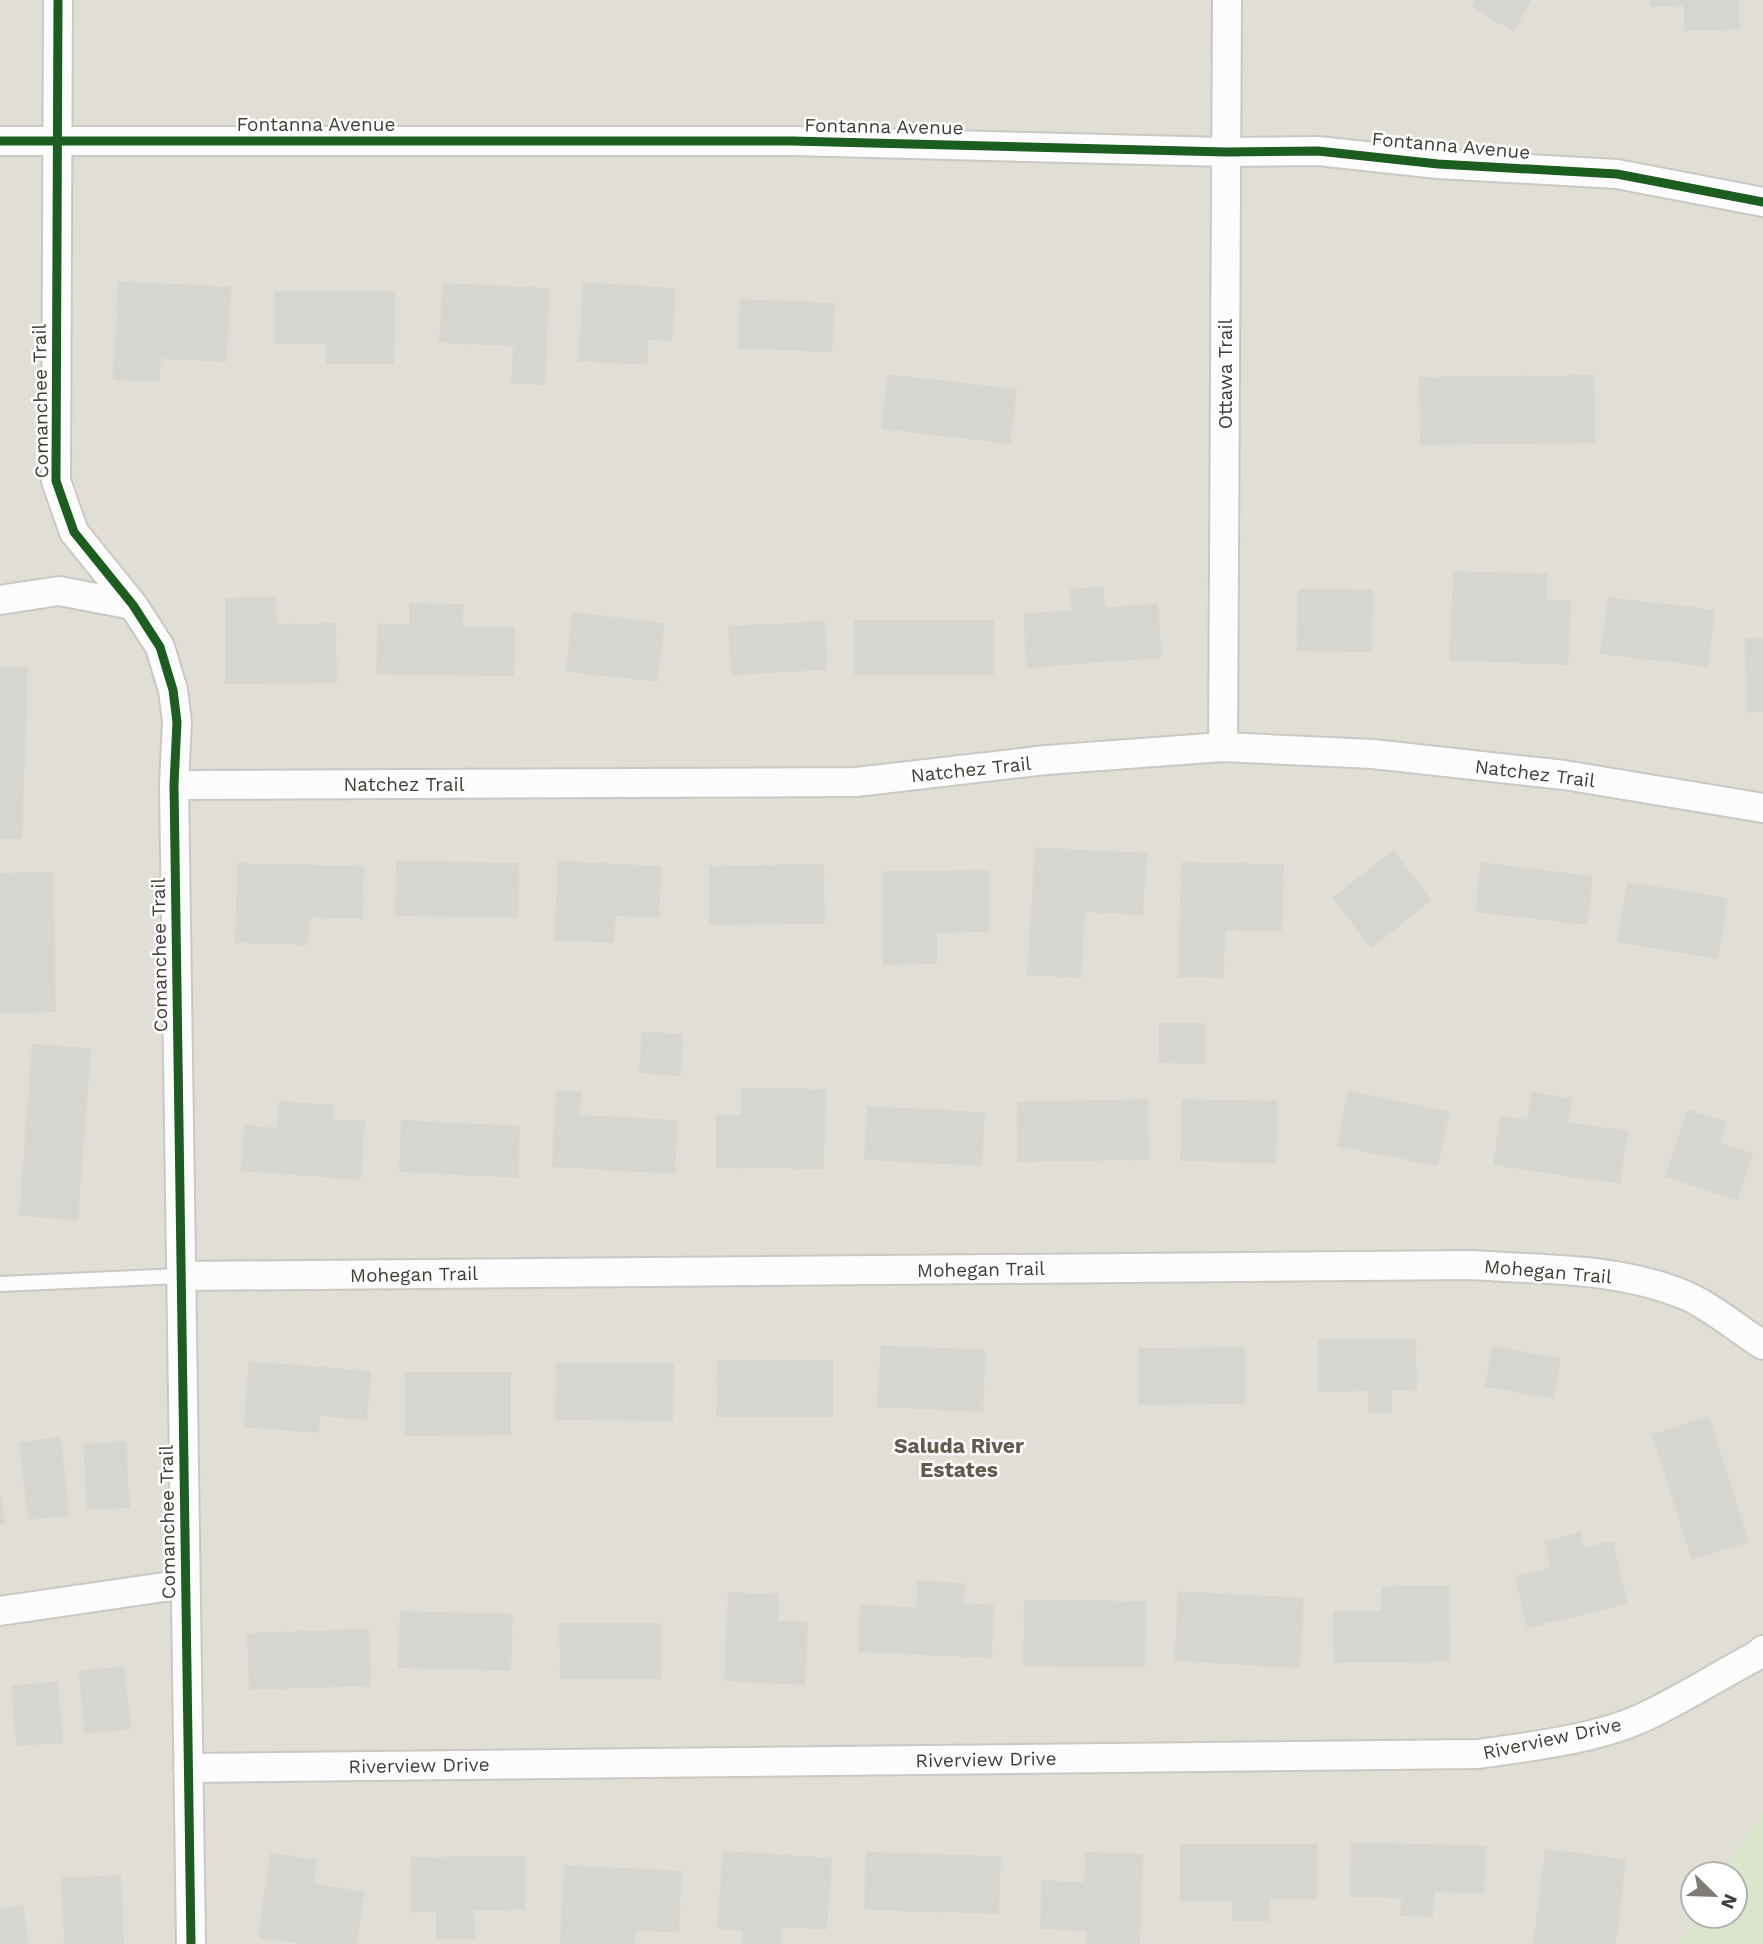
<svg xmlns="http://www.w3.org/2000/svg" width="1763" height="1944" font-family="'Work Sans',sans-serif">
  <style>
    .residential { fill: #e1ded6 }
    .green { fill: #dae5cb }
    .building { fill: #d7d5d1 }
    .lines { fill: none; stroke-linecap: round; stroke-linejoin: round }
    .lane-casing { stroke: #c9c8c4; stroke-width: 18 }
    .street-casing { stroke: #c9c8c4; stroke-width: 32 }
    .lane { stroke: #fcfcfc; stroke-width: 14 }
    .street { stroke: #fcfcfc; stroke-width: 28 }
    .cycleway-casing { stroke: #fff; stroke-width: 13 }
    .cycleway { stroke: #1b5e20; stroke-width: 9 }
    .labels { text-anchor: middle; stroke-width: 5; stroke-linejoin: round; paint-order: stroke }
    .street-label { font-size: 19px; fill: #423d36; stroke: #fff }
    .neighbourhood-label { font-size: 21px; font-weight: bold; fill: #635b4e; stroke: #fff }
  </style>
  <rect width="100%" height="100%" fill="#edece8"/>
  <!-- residential -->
  <path class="residential" d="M0 0H1763V1811L1723 1874H1693V1916H1696L1679 1944H0Z"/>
  <!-- green -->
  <path class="green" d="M1763 1811V1944H1679L1696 1916H1735V1874H1723Z"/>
  <!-- building -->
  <path class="building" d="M1475 0H1531L1514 32 1471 7Z
    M1650 0H1739L1740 30 1684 31V6L1650 7Z
    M118 281 231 287 227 362 161 359 159 382 113 380Z
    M583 282 676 288 672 341 649 340 647 365 578 361Z
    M443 283 550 288 545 385 511 384 513 346 439 343Z
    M274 291H395L394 364H326V344H274Z
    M740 299 835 303 832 352 738 349Z
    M888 374 1017 389 1010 444 881 429Z
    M1594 375 1595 443 1420 445 1419 377Z
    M1453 571 1548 574 1547 600 1571 601 1568 665 1449 661Z
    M1104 586 1105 607 1158 604 1162 658 1027 668 1023 614 1071 610 1070 589Z
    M1298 589 1373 590 1372 652 1297 651Z
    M276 597 277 624 336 623 337 683 225 684V598Z
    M1608 597 1715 610 1708 667 1600 654Z
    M409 603 463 604 462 626 515 627 514 676 376 674 378 623 409 624Z
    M572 612 665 623 657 682 566 672Z
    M854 620H994V675H854Z
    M825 621 827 670 731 675 728 626Z
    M1745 638H1763V712L1747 713Z
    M0 666 28 667 22 839H0Z
    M1035 847 1147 853 1143 915 1085 912 1081 978 1027 975Z
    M1393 850 1432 900 1371 948 1332 898Z
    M396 861 519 863 518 918 395 916Z
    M558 861 662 866 659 918 615 916 614 943 554 941Z
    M1181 862 1284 864 1282 931 1225 930 1224 978 1178 977Z
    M1481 862 1593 876 1587 925 1475 912Z
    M237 863 364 866 363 919 310 918 308 945 235 943Z
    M824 864 825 924 709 925V866Z
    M989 870V932L937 933V964L883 965V871Z
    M53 872 56 1012 0 1014V873Z
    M1627 882 1728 898 1718 959 1617 942Z
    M1159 1023H1205V1064L1159 1063Z
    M642 1031 683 1034 681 1076 639 1073Z
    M32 1044 91 1048 78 1220 19 1216Z
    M741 1088 826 1089 824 1169 716 1168V1114H741Z
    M556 1090 582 1092 580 1115 678 1120 675 1174 552 1167Z
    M1348 1091 1450 1112 1438 1166 1337 1146Z
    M1531 1092 1572 1098 1568 1122 1628 1131 1620 1184 1493 1165 1500 1116 1527 1120Z
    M1148 1099 1149 1160 1018 1162 1017 1102Z
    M1182 1099 1278 1101 1276 1163 1180 1161Z
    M279 1101 334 1105 333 1119 365 1121 361 1180 241 1171 244 1125 277 1128Z
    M867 1106 985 1112 982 1166 864 1160Z
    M1688 1109 1727 1122 1720 1143 1753 1154 1737 1200 1665 1176Z
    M401 1120 520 1126 518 1178 399 1172Z
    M1416 1338 1417 1390 1392 1391V1414H1368V1391L1318 1392V1339Z
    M881 1345 986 1350 983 1412 877 1407Z
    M1492 1346 1561 1358 1554 1399 1485 1387Z
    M1245 1347V1404L1138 1405V1348Z
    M717 1360H833V1417H716Z
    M249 1361 371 1371 367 1420 320 1416 318 1433 243 1427Z
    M556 1362 674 1363 673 1421 555 1420Z
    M405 1372H511V1435L405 1436Z
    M1709 1416 1749 1542 1692 1560 1652 1435Z
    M61 1437 69 1516 28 1520 19 1442Z
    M126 1441 130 1508 87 1510 83 1444Z
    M0 1491 6 1524 0 1525Z
    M1581 1532 1584 1548 1613 1541 1628 1604 1527 1628 1515 1576 1550 1568 1544 1541Z
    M917 1581 965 1583 964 1603 994 1605 992 1658 858 1652 860 1605 916 1607Z
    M1449 1585 1450 1662 1334 1663 1333 1611 1381 1610V1586Z
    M1178 1591 1304 1598 1300 1668 1174 1661Z
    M728 1592 779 1594 778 1621 808 1622 805 1685 724 1681Z
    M1024 1600 1146 1601 1145 1667 1023 1666Z
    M400 1611 513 1614 511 1671 398 1668Z
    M559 1623H661V1679H560Z
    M369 1629 371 1686 249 1690 247 1633Z
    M124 1666 131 1729 85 1734 78 1671Z
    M58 1681 63 1743 16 1746 11 1686Z
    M1351 1842 1486 1846 1484 1894 1434 1892 1433 1917 1400 1916 1401 1898 1350 1897Z
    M1180 1844H1318V1899H1270V1921H1232V1901H1180Z
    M1545 1849 1626 1859 1616 1944H1533Z
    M723 1851 832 1858 827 1930 782 1927 781 1944H742L743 1931 717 1928Z
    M866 1852 1001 1856 999 1914 864 1910Z
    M1085 1852 1143 1854 1140 1944H1086L1087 1931 1040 1929 1042 1880 1084 1882Z
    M270 1853 317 1859 314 1884 364 1891 357 1944H301L258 1938Z
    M525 1856V1910L474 1911 475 1939H436V1912L411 1913V1857Z
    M564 1865 682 1871 679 1933 636 1930 635 1944H560Z
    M121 1875 124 1944H64L61 1878Z
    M23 1905 29 1944H0V1908Z"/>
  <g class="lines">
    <!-- lane casing -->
    <g class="lane-casing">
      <path id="lane" d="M0 1284 181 1276"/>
    </g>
    <!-- street casing -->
    <g class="street-casing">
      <path id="street" d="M58 0 56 481 74 532 133 605 160 647 173 690 177 722 174 785 191 1944
        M0 141H792L1226 152 1318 151 1438 164 1617 174 1763 202
        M0 600 59 591 133 605
        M1223 747 1227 0
        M174 785 856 782 1046 760 1223 747 1373 754 1564 775 1763 808
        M181 1276 1471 1265C1542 1270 1620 1267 1687 1296 1712 1307 1739 1330 1763 1345
        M0 1611 185 1584
        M188 1768 1479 1754C1531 1746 1593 1740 1642 1718 1681 1700 1718 1676 1756 1656L1763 1650"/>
    </g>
    <!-- lane -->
    <use href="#lane" class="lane"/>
    <!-- street -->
    <use href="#street" class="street"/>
    <!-- cycleway casing -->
    <g class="cycleway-casing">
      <path id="cycleway" d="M58 0 56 481 74 532 133 605 160 647 173 690 177 722 174 785 191 1944
        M0 141H792L1226 152 1318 151 1438 164 1617 174 1763 202"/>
    </g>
    <!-- cycleway -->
    <use href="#cycleway" class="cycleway"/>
  </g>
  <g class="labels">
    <!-- street labels -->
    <g class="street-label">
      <text x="316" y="131">Fontanna Avenue</text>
      <text transform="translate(884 126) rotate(1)" y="7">Fontanna Avenue</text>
      <text transform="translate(1451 145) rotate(5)" y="7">Fontanna Avenue</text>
      <text transform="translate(1225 374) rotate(-90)" y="7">Ottawa Trail</text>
      <text transform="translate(40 401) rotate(-91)" y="7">Comanchee Trail</text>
      <text transform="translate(971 769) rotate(-6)" y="7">Natchez Trail</text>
      <text transform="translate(1535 773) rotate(7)" y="7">Natchez Trail</text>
      <text x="404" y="791">Natchez Trail</text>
      <text transform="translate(159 955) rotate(-91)" y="7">Comanchee Trail</text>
      <text transform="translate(981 1269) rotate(-1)" y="7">Mohegan Trail</text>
      <text transform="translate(1548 1271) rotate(5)" y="7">Mohegan Trail</text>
      <text transform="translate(414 1274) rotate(-1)" y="7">Mohegan Trail</text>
      <text transform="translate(167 1522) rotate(-91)" y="7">Comanchee Trail</text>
      <text transform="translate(1552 1738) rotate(-12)" y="7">Riverview Drive</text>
      <text transform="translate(986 1759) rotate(-1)" y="7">Riverview Drive</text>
      <text transform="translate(419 1765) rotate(-1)" y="7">Riverview Drive</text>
    </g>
    <!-- neighbourhood labels -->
    <g class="neighbourhood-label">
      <text x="959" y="1453">Saluda River<tspan x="959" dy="24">Estates</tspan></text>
    </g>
  </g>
  <!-- north arrow -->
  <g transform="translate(1714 1895) rotate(113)"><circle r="33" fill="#ffffff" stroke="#b3b1af" stroke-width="2"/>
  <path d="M0-5L12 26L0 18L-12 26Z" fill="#7e7a74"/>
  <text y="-10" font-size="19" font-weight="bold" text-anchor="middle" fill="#423d36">N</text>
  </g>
</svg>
